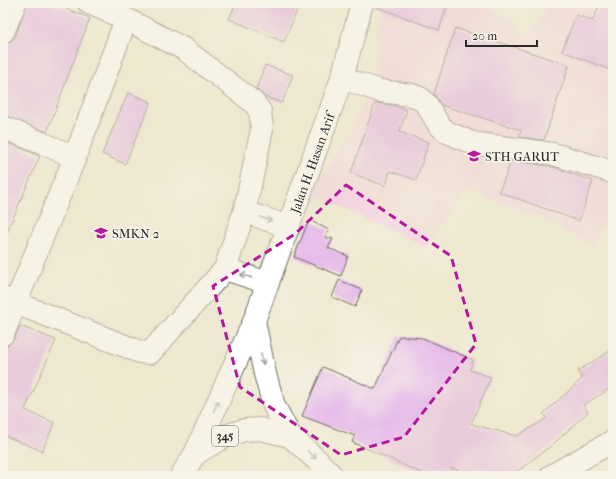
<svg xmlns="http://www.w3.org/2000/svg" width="616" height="479" font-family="'IM FELL French Canon',serif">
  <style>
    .built { fill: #f3cfe0 }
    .building { fill: #e1aaea }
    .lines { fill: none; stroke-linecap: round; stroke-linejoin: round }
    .minor-casing { stroke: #6f6d64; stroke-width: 24 }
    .major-casing { stroke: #6f6d64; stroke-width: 24 }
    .minor { stroke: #fff; stroke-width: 22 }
    .major { stroke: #fff; stroke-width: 22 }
    .oneway { stroke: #a0a0a0 }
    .marked { fill: none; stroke: #b5179e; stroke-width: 3; stroke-dasharray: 8 5; stroke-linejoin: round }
    .labels { text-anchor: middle; stroke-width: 3.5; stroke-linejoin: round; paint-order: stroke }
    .shield { fill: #f7f3e8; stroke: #686764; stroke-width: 1 }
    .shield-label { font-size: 12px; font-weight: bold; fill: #2b2b2b }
    .poi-label { font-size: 13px; fill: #2b2b2b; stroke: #f7f3e8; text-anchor: start }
    .street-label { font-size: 13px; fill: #2b2b2b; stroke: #f7f3e8 }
  </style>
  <rect width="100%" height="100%" fill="#f7f3e8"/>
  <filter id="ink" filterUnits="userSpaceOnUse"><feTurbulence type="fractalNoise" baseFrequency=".025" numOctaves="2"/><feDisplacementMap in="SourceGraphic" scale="8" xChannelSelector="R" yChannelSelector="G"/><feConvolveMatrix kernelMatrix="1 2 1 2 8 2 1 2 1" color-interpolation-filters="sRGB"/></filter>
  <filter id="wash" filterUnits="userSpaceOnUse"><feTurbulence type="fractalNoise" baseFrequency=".012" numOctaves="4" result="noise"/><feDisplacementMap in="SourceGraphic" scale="16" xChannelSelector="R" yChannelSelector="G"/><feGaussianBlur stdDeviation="0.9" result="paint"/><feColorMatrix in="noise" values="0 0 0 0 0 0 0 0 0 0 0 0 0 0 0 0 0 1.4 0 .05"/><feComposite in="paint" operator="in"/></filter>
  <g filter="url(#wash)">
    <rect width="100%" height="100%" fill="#eee8cf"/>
    <!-- built -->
    <path class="built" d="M385 3H480L508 17 529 36 548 3H571L613 19V203L592 246 538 216 466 190 427 247 311 193 355 121 371 83 375 25Z"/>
    <g id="blocks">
      <!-- building -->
      <path class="building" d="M27 3H51L90 18 47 132 3 115V44L10 42 15 37Z
        M236 3H300L284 42 229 19Z
        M374 3H448L439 30 374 6Z
        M600 3H613V71L562 51 576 15 593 21Z
        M455 28 569 65 544 140 519 137 521 130 441 105 434 94Z
        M265 65 293 75 282 103 265 97 256 89Z
        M128 93 151 102 125 164 102 154Z
        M375 103 393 105 407 110 399 132 429 142 416 180 390 171 386 186 351 173Z
        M3 141 40 156 3 241Z
        M511 161 550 166 593 181 579 221 499 192Z
        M309 220 329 230 325 237 333 239 328 248 348 256 341 276 294 257Z
        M339 280 362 290 355 307 332 297Z
        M20 326 56 340 25 410 55 423 42 451 3 435V356L7 345 14 339Z
        M399 336 423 338 473 360 470 370 491 377 471 424 517 436 547 418 543 414 582 379 578 371 613 349V387L583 405 588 412 552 445 511 476H473L452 468 449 476H428L352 442 355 436 302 416 323 367 375 389Z"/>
    </g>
  </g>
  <g filter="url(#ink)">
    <use href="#blocks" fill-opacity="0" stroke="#6f6d64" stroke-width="1"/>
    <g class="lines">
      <!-- minor casing -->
      <g class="minor-casing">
        <path id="minor" d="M3 32 15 3
          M342 78 380 91 412 95 420 98 427 105 439 125 447 132 472 143 553 154 613 172
          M3 127 75 157 3 334
          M75 157 126 19
          M245 209 254 215 289 227
          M225 269 268 283
          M3 298 140 352 150 353 225 269 245 209 262 129 260 111 253 102 184 49 126 19 89 3"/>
      </g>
      <!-- major casing -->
      <g class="major-casing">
        <path id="major" d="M254 321 265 374 274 406 290 436
          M195 454 254 321 342 78 362 3
          M181 476 195 454 225 436 244 430 260 429 290 436 317 460 332 476
          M551 476 613 441"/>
      </g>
      <!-- minor -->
      <use href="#minor" class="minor"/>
      <!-- major -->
      <use href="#major" class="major"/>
    </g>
    <!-- one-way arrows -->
    <defs><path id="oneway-shaft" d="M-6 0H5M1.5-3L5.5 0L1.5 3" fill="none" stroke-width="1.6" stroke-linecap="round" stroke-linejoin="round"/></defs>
    <g class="oneway">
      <use href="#oneway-shaft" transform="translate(266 219) rotate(19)"/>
      <use href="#oneway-shaft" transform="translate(246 276) rotate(-162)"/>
      <use href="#oneway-shaft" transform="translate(262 359) rotate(79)"/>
      <use href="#oneway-shaft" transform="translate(216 406) rotate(-66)"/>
      <use href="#oneway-shaft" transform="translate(312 455) rotate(40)"/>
    </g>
  </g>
  <!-- marked area -->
  <path d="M0 0H616V479H0ZM346 185 451 256 476 344 404 437 341 455 240 387 213 286 295 234Z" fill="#eee8cf" fill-opacity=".55" fill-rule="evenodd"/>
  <path class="marked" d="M346 185 451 256 476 344 404 437 341 455 240 387 213 286 295 234Z"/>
  <!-- icons -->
  <defs>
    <g id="university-bare" transform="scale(1.08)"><path d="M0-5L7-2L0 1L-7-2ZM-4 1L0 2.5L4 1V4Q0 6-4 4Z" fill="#b5179e" stroke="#f7f3e8" stroke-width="2.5" paint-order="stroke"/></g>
    <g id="school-bare" transform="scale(1.08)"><path d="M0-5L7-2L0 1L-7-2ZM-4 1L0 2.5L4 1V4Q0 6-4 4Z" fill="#b5179e" stroke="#f7f3e8" stroke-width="2.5" paint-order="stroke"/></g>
  </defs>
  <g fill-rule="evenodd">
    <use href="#university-bare" x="474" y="156"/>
    <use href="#school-bare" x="101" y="233"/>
  </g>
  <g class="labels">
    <!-- shield labels -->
    <rect class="shield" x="212" y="426" width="26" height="20" rx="3"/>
    <g class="shield-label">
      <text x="225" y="440">345</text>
    </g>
    <!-- poi labels -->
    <g class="poi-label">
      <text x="485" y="161">STH GARUT</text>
      <text x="112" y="238">SMKN 2</text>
    </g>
    <!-- street labels -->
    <g class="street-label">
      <text transform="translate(312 163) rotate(-70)" y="5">Jalan H. Hasan Arif</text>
    </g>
  </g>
  <!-- margin -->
  <rect width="616" height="479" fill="none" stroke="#f7f3e8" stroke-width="16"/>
  <!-- scale -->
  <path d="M466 40v6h71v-6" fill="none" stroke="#2b2b2b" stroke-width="2"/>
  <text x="472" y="40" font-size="12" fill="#2b2b2b" stroke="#f7f3e8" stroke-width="3" paint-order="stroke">20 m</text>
</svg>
